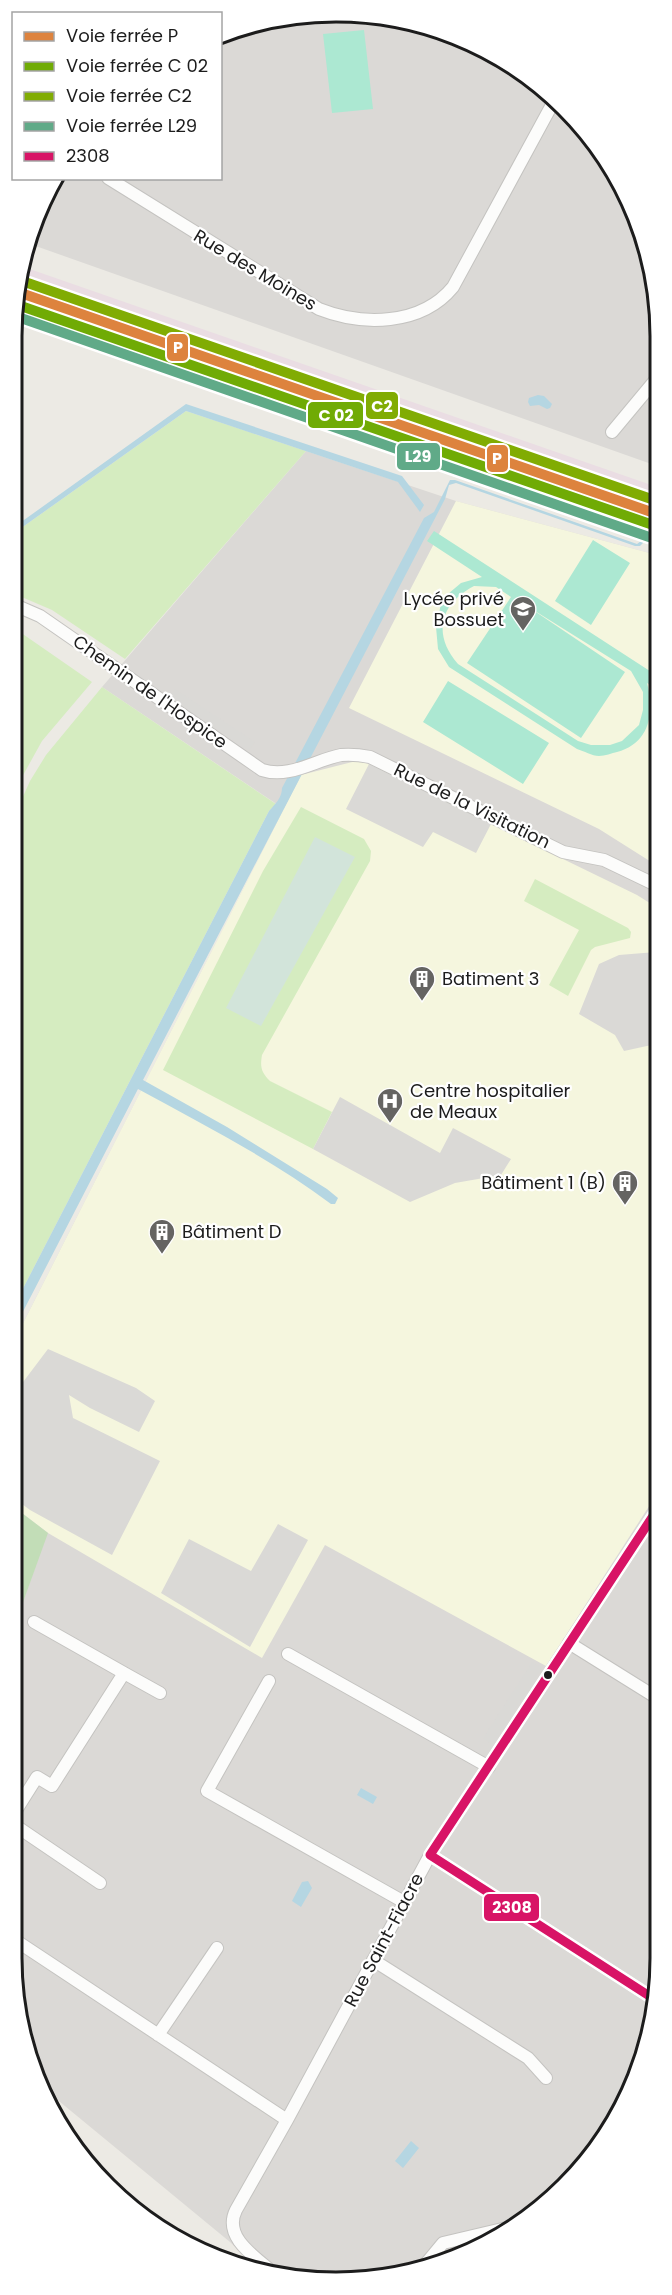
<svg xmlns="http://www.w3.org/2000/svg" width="672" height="2295" font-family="Poppins,sans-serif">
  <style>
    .residential { fill: #dbd9d6 }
    .industrial { fill: #eadde3 }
    .education { fill: #f5f6de }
    .grass { fill: #d5ecc0 }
    .forest { fill: #c2ddb7 }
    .wetland { fill: #d2e4da }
    .pitch { fill: #ace8d2; fill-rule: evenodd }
    .parking { fill: #dad9d6 }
    .water { fill: #b5d6e2 }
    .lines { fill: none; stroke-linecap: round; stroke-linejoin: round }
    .minor-casing { stroke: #c4c3c0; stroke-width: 14 }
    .minor { stroke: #fcfcfb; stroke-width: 12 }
    .bus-1-casing { stroke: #fff; stroke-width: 14 }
    .bus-1 { stroke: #d81466; stroke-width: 9 }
    .rail-1-casing { stroke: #fff; stroke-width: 15 }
    .rail-2-casing { stroke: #fff; stroke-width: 15 }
    .rail-3-casing { stroke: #fff; stroke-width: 15 }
    .rail-4-casing { stroke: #fff; stroke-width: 15 }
    .rail-1 { stroke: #dd833e; stroke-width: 10 }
    .rail-2 { stroke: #70ab05; stroke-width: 10 }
    .rail-3 { stroke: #81ac03; stroke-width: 10 }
    .rail-4 { stroke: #60aa88; stroke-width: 10 }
    .bus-dot { fill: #1c1c1c; stroke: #fff; stroke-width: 2 }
    .labels { text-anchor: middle; stroke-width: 4.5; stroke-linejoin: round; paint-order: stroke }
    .street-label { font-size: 18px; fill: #1c1c1c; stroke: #fff }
    .poi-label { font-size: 18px; fill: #1c1c1c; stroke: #fff; text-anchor: start }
    .rim { fill: none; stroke: #1c1c1c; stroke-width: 3 }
    .line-badge { stroke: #fff; stroke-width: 2 }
    .badge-label { font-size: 16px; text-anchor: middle; font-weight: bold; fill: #fff }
  </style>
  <rect width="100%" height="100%" fill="#eceae4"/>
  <!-- residential -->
  <path class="residential" d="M273 18H400L498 55 579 122 627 193 657 294V466L30 244 57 179 220 178 221 40Z
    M306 451 456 501 657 555 654 2023 606 2139 533 2216 420 2272 294 2280 259 2270 230 2242 37 2083 12 1959 13 1630 47 1533 14 1507V1341L284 809 102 687Z"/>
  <!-- industrial -->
  <path class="industrial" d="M21 266 657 487V536L18 313V272Z"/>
  <!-- education -->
  <path class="education" d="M456 501 657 555 656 865 599 829 349 708Z
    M360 760 637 895 656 907 655 1497 546 1666 325 1545 262 1658 48 1533 14 1507V1341L301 775Z"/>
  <!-- grass -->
  <path class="grass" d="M186 411 306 451 125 659 52 610 17 595V531Z
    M17 630 92 682 42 741 16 788Z
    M102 687 276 804 269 811 14 1306 16 812 30 781 46 755Z
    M301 807 364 839 371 851 370 861 262 1055C260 1067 261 1072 270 1081L332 1112 313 1149 163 1070 263 871Z
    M535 879 628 928 631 932 630 938 595 947 591 950 568 996 549 985 579 930 524 901Z"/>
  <!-- forest -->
  <path class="forest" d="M14 1507 48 1533 13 1630Z"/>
  <!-- wetland -->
  <path class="wetland" d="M315 837 355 857 261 1026 226 1008Z"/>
  <!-- pitch -->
  <path class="pitch" d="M364 30 373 109 332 113 323 34Z
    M434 531 656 675V689L647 683C655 712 650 743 617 752 612 753 605 756 599 756 592 756 584 751 577 749L449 667 438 649 436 627 442 599 461 583 482 577 427 541ZM474 586 496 587 511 597 467 663 581 738 625 672 527 606 631 671 643 692V710L639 725 622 741 610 745H591L578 741 458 664C432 634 440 604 474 586Z
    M593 540 630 563 591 625 555 601Z
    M448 681 549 743 523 784 423 722Z"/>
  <!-- parking -->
  <path class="parking" d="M175 689 255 742 249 751 169 697Z
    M369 764 491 824 476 853 433 832 423 847 346 809Z
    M656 952V1044L624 1051 615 1035 579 1014 599 964 619 955Z
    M340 1097 440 1153 453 1128 511 1159 501 1175 455 1183 410 1202 313 1149Z
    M48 1349 136 1388 155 1401 139 1432 90 1408 69 1395 73 1418 160 1461 112 1555 30 1510 14 1498V1394Z
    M278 1524 308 1540 250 1647 161 1593 189 1539 251 1571Z
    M532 1662 542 1668 493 1745 483 1738Z"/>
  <!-- water -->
  <path class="water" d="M538 395 544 396 552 404 550 408 547 409 539 405 530 406 528 402 529 398Z
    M186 404 402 476 424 505 420 512 398 482 186 411 17 531V525Z
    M450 480H455L637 544 641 541 644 542 640 546H635L456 483 449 485 445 499 143 1080 227 1127 327 1189 338 1198 335 1204H331C271 1159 204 1125 138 1089L14 1329V1306L269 811C275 804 282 798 282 788L424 518 434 512Z
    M361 1788 377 1797 373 1804 357 1795Z
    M308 1881 312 1888 301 1907 292 1901 302 1882Z
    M411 2141 419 2148 403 2168 395 2161Z"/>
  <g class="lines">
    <!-- minor casing -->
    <g class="minor-casing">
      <path id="minor" d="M108 178 319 309C362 326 421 326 453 287L554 101
        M612 432 657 378
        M17 606 40 616 262 770C289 779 315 760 341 755 351 754 360 755 370 757L563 852 604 860 656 885
        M569 1643 654 1696
        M288 1654 489 1767
        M124 1673 160 1693
        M269 1681 207 1791 404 1902
        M13 1815 37 1777 52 1786 124 1673 34 1622
        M13 1824 100 1883
        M430 1855 654 1999
        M12 1938 287 2120
        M373 1960 528 2058 546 2078
        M158 2035 217 1948
        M419 2272 443 2243 511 2227
        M276 2275C257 2258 222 2238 236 2210L287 2120 430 1855 655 1513"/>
    </g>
    <!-- minor -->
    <use href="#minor" class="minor"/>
    <!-- bus-1 casing -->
    <g class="bus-1-casing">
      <path id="bus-1" d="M654 1999 430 1855 655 1513"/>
    </g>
    <!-- bus-1 -->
    <use href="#bus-1" class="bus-1"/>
    <!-- rail-1 casing -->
    <g class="rail-1-casing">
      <path id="rail-1" d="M18 292 657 514"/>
    </g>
    <!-- rail-2 casing -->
    <g class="rail-2-casing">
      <path id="rail-2" d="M18 305 653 525"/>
    </g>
    <!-- rail-3 casing -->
    <g class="rail-3-casing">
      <path id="rail-3" d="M22 281 657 501"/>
    </g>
    <!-- rail-4 casing -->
    <g class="rail-4-casing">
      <path id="rail-4" d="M18 317 649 537"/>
    </g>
    <!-- rail-1 -->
    <use href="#rail-1" class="rail-1"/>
    <!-- rail-2 -->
    <use href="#rail-2" class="rail-2"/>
    <!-- rail-3 -->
    <use href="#rail-3" class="rail-3"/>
    <!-- rail-4 -->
    <use href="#rail-4" class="rail-4"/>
  </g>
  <!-- icons -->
  <defs>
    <g id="school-pin" transform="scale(1.35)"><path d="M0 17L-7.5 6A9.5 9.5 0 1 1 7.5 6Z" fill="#656462" stroke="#fff"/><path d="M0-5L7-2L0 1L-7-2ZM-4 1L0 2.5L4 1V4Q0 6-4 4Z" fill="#fff"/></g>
    <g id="building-pin" transform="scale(1.35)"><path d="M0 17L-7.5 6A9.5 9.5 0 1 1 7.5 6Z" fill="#656462" stroke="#fff"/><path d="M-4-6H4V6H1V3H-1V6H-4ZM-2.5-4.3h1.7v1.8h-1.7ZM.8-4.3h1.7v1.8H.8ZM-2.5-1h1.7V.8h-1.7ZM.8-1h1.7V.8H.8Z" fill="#fff"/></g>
    <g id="hospital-pin" transform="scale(1.35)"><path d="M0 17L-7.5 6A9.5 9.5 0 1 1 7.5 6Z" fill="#656462" stroke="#fff"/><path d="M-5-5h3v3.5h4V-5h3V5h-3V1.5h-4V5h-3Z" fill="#fff"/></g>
  </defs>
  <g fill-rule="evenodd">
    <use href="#school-pin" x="523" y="609"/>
    <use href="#building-pin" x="422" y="979"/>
    <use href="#hospital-pin" x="390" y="1101"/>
    <use href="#building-pin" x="625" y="1183"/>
    <use href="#building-pin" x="162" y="1232"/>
  </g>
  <!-- markers -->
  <circle class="bus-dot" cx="548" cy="1675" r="5"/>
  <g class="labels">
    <!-- street labels -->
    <g class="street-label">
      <text transform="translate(255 270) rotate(31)" y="6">Rue des Moines</text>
      <text transform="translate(150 692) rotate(35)" y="6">Chemin de l'Hospice</text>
      <text transform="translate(472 806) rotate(26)" y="6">Rue de la Visitation</text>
      <text transform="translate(384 1940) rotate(-62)" y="6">Rue Saint-Fiacre</text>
    </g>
    <!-- poi labels -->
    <g class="poi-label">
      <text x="504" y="605" text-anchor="end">Lycée privé<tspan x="504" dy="21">Bossuet</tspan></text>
      <text x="442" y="985">Batiment 3</text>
      <text x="410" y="1097">Centre hospitalier<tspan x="410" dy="21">de Meaux</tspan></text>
      <text x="606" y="1189" text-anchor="end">Bâtiment 1 (B)</text>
      <text x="182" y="1238">Bâtiment D</text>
    </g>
  </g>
  <!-- crop -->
  <path d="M0 0H672V2295H0ZM336 22H336A314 314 0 0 1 650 336V1958A314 314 0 0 1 336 2272H336A314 314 0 0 1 22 1958V336A314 314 0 0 1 336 22Z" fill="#fff" fill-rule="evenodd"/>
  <path class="rim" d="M336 22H336A314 314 0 0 1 650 336V1958A314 314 0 0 1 336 2272H336A314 314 0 0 1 22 1958V336A314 314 0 0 1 336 22Z"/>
  <g class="line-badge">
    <rect x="166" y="333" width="23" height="29" rx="6" fill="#dd833e"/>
    <rect x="365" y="391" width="34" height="29" rx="6" fill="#81ac03"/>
    <rect x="307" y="401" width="57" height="28" rx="6" fill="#70ab05"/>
    <rect x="396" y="442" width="45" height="29" rx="6" fill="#60aa88"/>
    <rect x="486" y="444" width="23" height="29" rx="6" fill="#dd833e"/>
    <rect x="483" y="1893" width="57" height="29" rx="6" fill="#d81466"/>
  </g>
  <g class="badge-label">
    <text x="178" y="353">P</text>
    <text x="382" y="412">C2</text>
    <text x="336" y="421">C 02</text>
    <text x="418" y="462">L29</text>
    <text x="497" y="464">P</text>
    <text x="512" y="1913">2308</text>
  </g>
  <!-- legend -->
  <rect x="12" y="12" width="210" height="168" fill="#ffffff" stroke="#a4a4a4" stroke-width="1.5"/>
  <rect x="24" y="32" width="30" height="9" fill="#dd833e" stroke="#a4a4a4" stroke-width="1.5"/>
  <text x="66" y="42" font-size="18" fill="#1c1c1c">Voie ferrée P</text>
  <rect x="24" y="62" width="30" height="9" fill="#70ab05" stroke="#a4a4a4" stroke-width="1.5"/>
  <text x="66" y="72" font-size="18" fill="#1c1c1c">Voie ferrée C 02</text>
  <rect x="24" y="92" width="30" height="9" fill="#81ac03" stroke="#a4a4a4" stroke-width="1.5"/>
  <text x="66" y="102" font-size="18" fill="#1c1c1c">Voie ferrée C2</text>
  <rect x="24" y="122" width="30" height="9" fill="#60aa88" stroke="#a4a4a4" stroke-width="1.5"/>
  <text x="66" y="132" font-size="18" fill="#1c1c1c">Voie ferrée L29</text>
  <rect x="24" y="152" width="30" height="9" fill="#d81466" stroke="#a4a4a4" stroke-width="1.5"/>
  <text x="66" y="162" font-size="18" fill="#1c1c1c">2308</text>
</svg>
